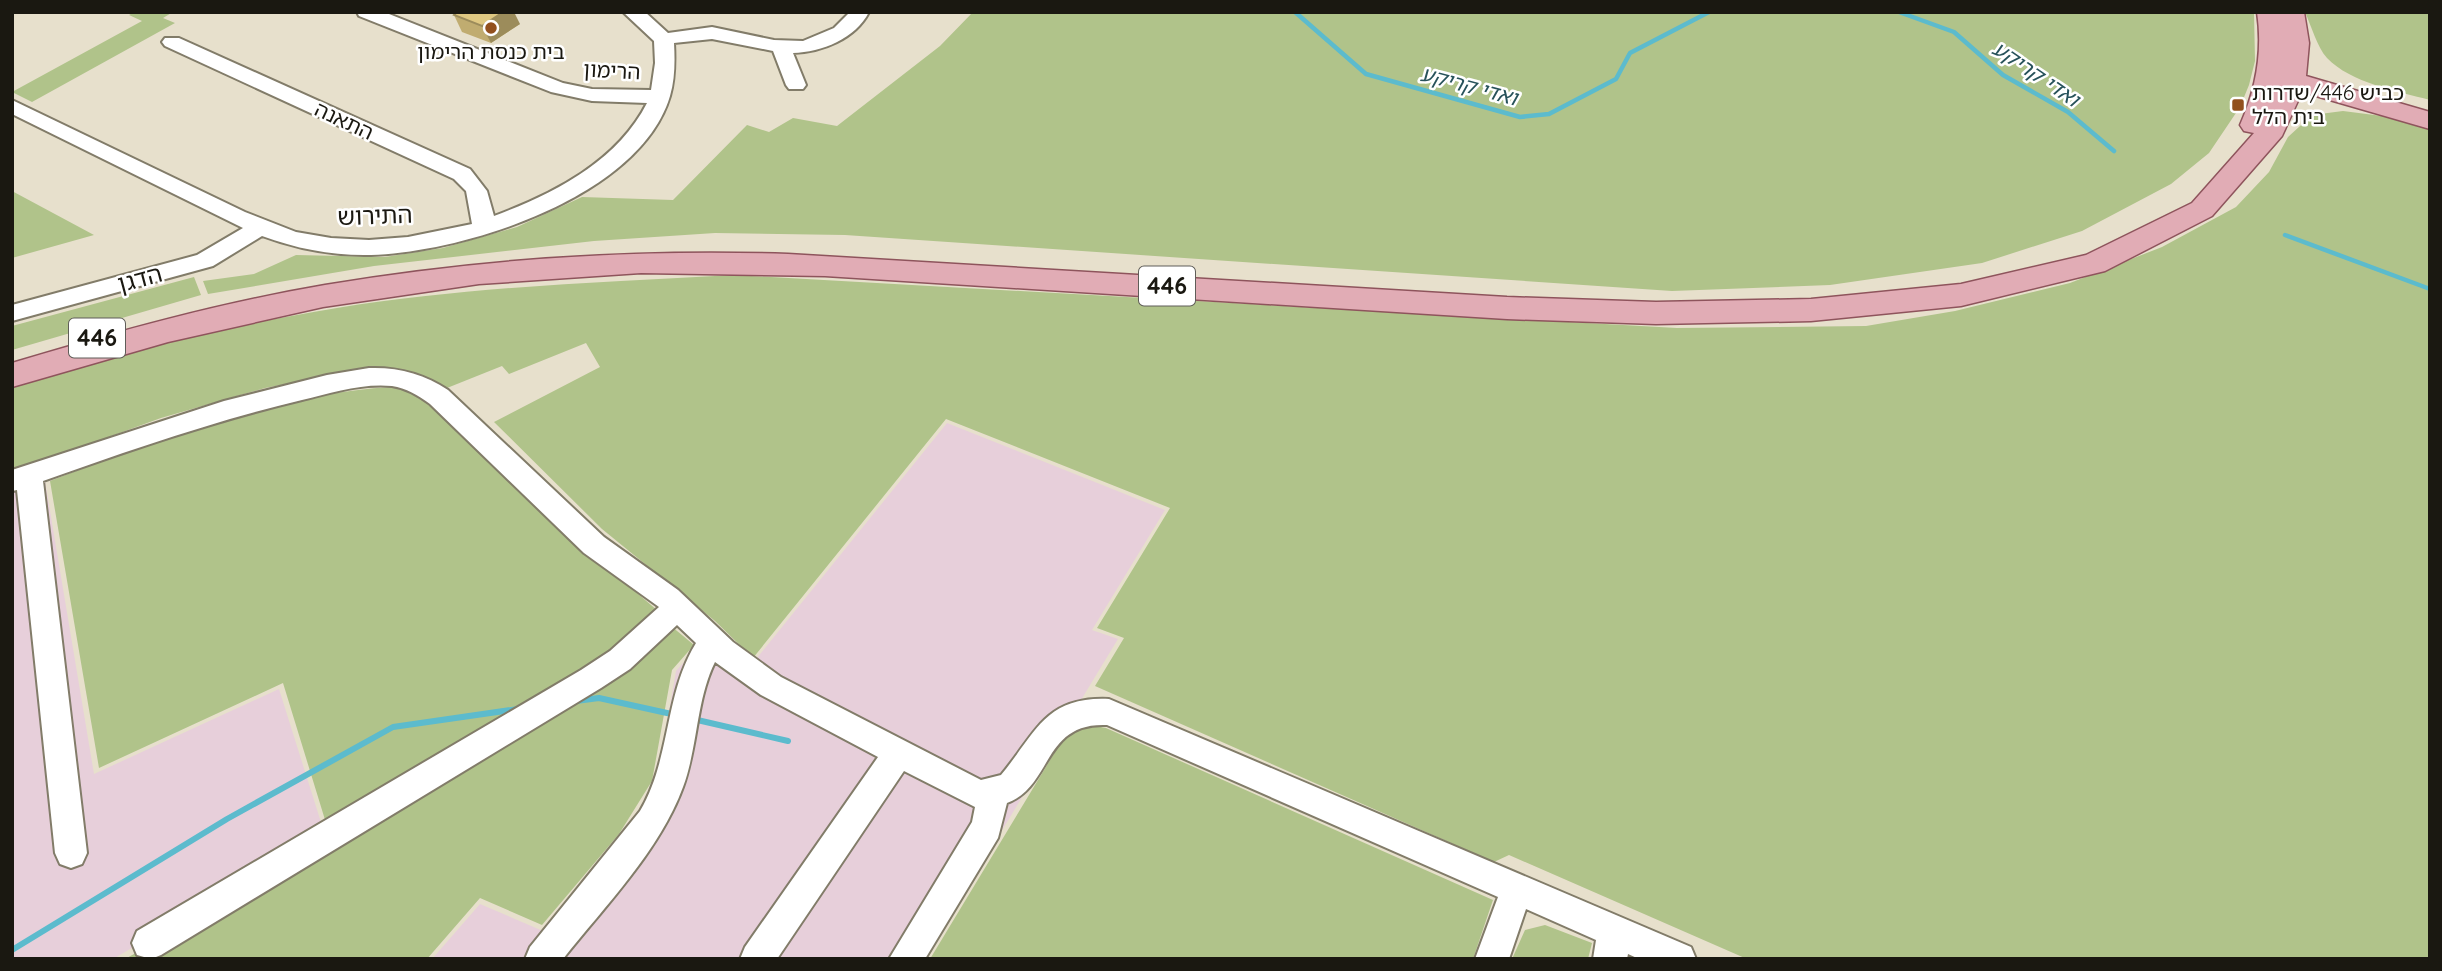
<svg xmlns="http://www.w3.org/2000/svg" width="2442" height="971" font-family="Quicksand,'Noto Sans Hebrew',sans-serif">
  <style>
    .industrial { fill: #e7cfda }
    .green { fill: #b0c38a }
    .lines { fill: none; stroke-linecap: round; stroke-linejoin: round }
    .stream-far1 { stroke: #5cbbcd; stroke-width: 4.5 }
    .stream { stroke: #5cbbcd; stroke-width: 6 }
    .minor-casing { stroke: #827c69; stroke-width: 4 }
    .major-casing { stroke: #8e545c; stroke-width: 3 }
    .minor { fill: #fff; fill-rule: evenodd }
    .major { fill: #e1acb5; fill-rule: evenodd }
    .wall { fill: #c0ac70 }
    .shaded-wall { fill: #9c8c5b }
    .building { fill: #dfc882; stroke: #9c8c5b; stroke-width: 2 }
    .poi-dot { fill: #92501e; stroke: #fff; stroke-width: 2.5 }
    .labels { text-anchor: middle; stroke-width: 5; stroke-linejoin: round; paint-order: stroke }
    .far-poi-label { font-size: 21px; fill: #1a1811; stroke: #fff }
    .far-street-label { font-size: 21px; fill: #1a1811; stroke: #fff }
    .far-water-label { font-size: 21px; font-style: italic; fill: #27525a; stroke: #fff }
    .shield { fill: #fff; stroke: #5f5d58; stroke-width: 2 }
    .shield-label { font-size: 23px; font-weight: bold; fill: #1a1811 }
    .street-label { font-size: 24px; fill: #1a1811; stroke: #fff }
  </style>
  <rect width="100%" height="100%" fill="#e7e0cc"/>
  <!-- industrial -->
  <path class="industrial" d="M947 423 1165 510 1092 630 1118 639 924 959H432L480 904 543 931 623 836 657 781 676 671 714 628 752 664Z
    M42 463 94 774 279 689 325 835 113 959H12V474Z"/>
  <!-- green -->
  <path class="green" d="M134 12H173L163 18 175 23 32 102 12 92 142 21 129 15Z
    M973 12H2254L2255 61 2249 85 2240 107 2209 153 2171 184 2082 231 1982 263 1830 285 1672 291 845 235 715 233 594 241 374 266 208 294 203 281 254 274 296 255 385 257 443 248 517 227 582 197 673 200 747 125 769 132 793 118 837 126 940 46Z
    M2305 12H2430V100C2397 91 2351 83 2327 58 2317 47 2311 25 2305 12Z
    M2343 111 2382 116 2430 130V959H1747L1509 855 1494 862 1095 686 1124 638 1097 628 1170 508 946 419 753 658 715 621 602 529 494 422 600 367 586 343 509 374 502 366 447 388 390 368 354 371 265 388 161 418 12 472V388C44 378 76 366 108 357 182 335 261 321 337 308 468 287 601 282 734 275L1677 328 1866 326 1955 311 2070 283 2162 247 2236 207 2269 172 2288 137 2312 115Z
    M12 191 94 235 12 258Z
    M194 277 201 295 12 350V326Z
    M391 387 414 391 430 399 610 570 658 611 590 668 326 823 283 683 99 768 50 481C160 439 273 394 391 387Z
    M671 626 694 645 672 670 652 781 619 834 542 925 480 898 427 959H125L333 843Z
    M1090 725 1106 728 1493 900 1473 959H930L1070 727Z
    M1545 925 1592 943 1588 959H1512L1525 930Z"/>
  <g class="lines">
    <!-- stream-far1 -->
    <path class="stream-far1" d="M1295 12 1366 74 1520 117 1549 114 1616 79 1630 53 1709 12
      M1899 12 1954 32 2003 75 2068 112 2114 151
      M2285 235 2430 289"/>
    <!-- stream -->
    <path class="stream" d="M576 701 599 698 676 715
      M693 719 788 741
      M12 950 227 819 393 727 518 709"/>
    <!-- minor casing -->
    <g class="minor-casing">
      <path id="minor" d="M357 12H384L563 83 592 89 651 90 655 63 654 41 623 12H645L668 33 712 27 774 40 803 41 834 28 850 12H869C855 39 822 52 793 53L806 85 803 89H789L786 85 773 51 712 39 674 43C675 61 675 79 670 96 640 197 465 252 371 255 334 256 297 249 262 236L213 266 12 321V305L197 255 243 228 12 114V100L245 212 296 232 331 238 369 240 408 237 472 224 466 191 454 179 165 46 162 42 165 38H179L470 169 487 191 494 216C553 194 617 162 647 103L592 101 551 92 359 16Z
        M369 368C399 367 424 374 448 390L604 537 678 590 733 642 781 677 981 780 1001 775C1036 733 1045 696 1109 699L1691 947 1696 959H1639L1628 954 1627 959H1593L1596 940 1526 909 1509 959H1475L1498 897 1107 725C1042 722 1053 786 1007 803L998 838 925 959H889L972 822 975 807 904 771 777 959H740L745 947 878 757 761 695 715 662C696 700 698 747 683 787 660 850 605 906 563 959H525L530 947 640 811C671 759 664 695 696 643L677 625 630 669 601 688 161 955 151 959 137 955 132 943 137 931 581 670 610 651 659 607 584 553 430 404C418 395 406 388 392 386 362 383 331 393 302 400 214 421 128 451 43 481L87 853 82 864 71 868 60 864 55 853 17 490 12 491V470L224 401 327 375Z"/>
    </g>
    <!-- major casing -->
    <g class="major-casing">
      <path id="major" d="M2257 12H2304L2309 43 2306 76 2430 112V129L2302 92 2282 136 2212 216 2105 271 1961 306 1811 321 1656 324 1507 319 825 276 641 273 479 284 323 307 168 342 12 387V363C115 332 219 303 325 285 479 259 633 249 788 254L1507 297 1656 302 1811 299 1961 284 2086 255 2192 203 2254 133 2244 131 2240 125C2256 89 2263 52 2257 12Z"/>
    </g>
    <!-- minor -->
    <use href="#minor" class="minor"/>
    <!-- major -->
    <use href="#major" class="major"/>
  </g>
  <!-- wall -->
  <path class="wall" d="M454 15 520 24 491 43 462 32Z"/>
  <!-- shaded-wall -->
  <path class="shaded-wall" d="M503 12H514L520 24 491 43 482 26Z"/>
  <!-- building -->
  <path class="building" d="M457 12H503L482 26 454 15Z"/>
  <!-- markers -->
  <g class="poi-dot">
    <circle cx="491" cy="28" r="7"/>
    <rect x="2231" y="98" width="14" height="14" rx="3.5"/>
  </g>
  <g class="labels">
    <!-- far-poi labels -->
    <g class="far-poi-label">
      <text x="491" y="59">בית כנסת הרימון</text>
      <text x="2252" y="100" text-anchor="start">כביש 446/שדרות<tspan x="2252" dy="24">בית הלל</tspan></text>
    </g>
    <!-- far-street labels -->
    <g class="far-street-label">
      <text transform="translate(612 71) rotate(3)" y="7">הרימון</text>
      <text transform="translate(344 121) rotate(25)" y="7">התאנה</text>
    </g>
    <!-- far-water labels -->
    <g class="far-water-label">
      <text transform="translate(2036 74) rotate(34)" y="7">ואדי קריקע</text>
      <text transform="translate(1469 86) rotate(15)" y="7">ואדי קריקע</text>
    </g>
    <!-- shield labels -->
    <g class="shield">
      <rect x="1139" y="266.5" width="56" height="39" rx="5"/>
      <rect x="69" y="318.5" width="56" height="39" rx="5"/>
    </g>
    <g class="shield-label">
      <text x="1167" y="294">446</text>
      <text x="97" y="346">446</text>
    </g>
    <!-- street labels -->
    <g class="street-label">
      <text transform="translate(375 216) rotate(-2)" y="8">התירוש</text>
      <text transform="translate(140 279) rotate(-15)" y="8">הדגן</text>
    </g>
  </g>
  <!-- border -->
  <rect width="2442" height="971" fill="none" stroke="#1a1811" stroke-width="28"/>
</svg>
